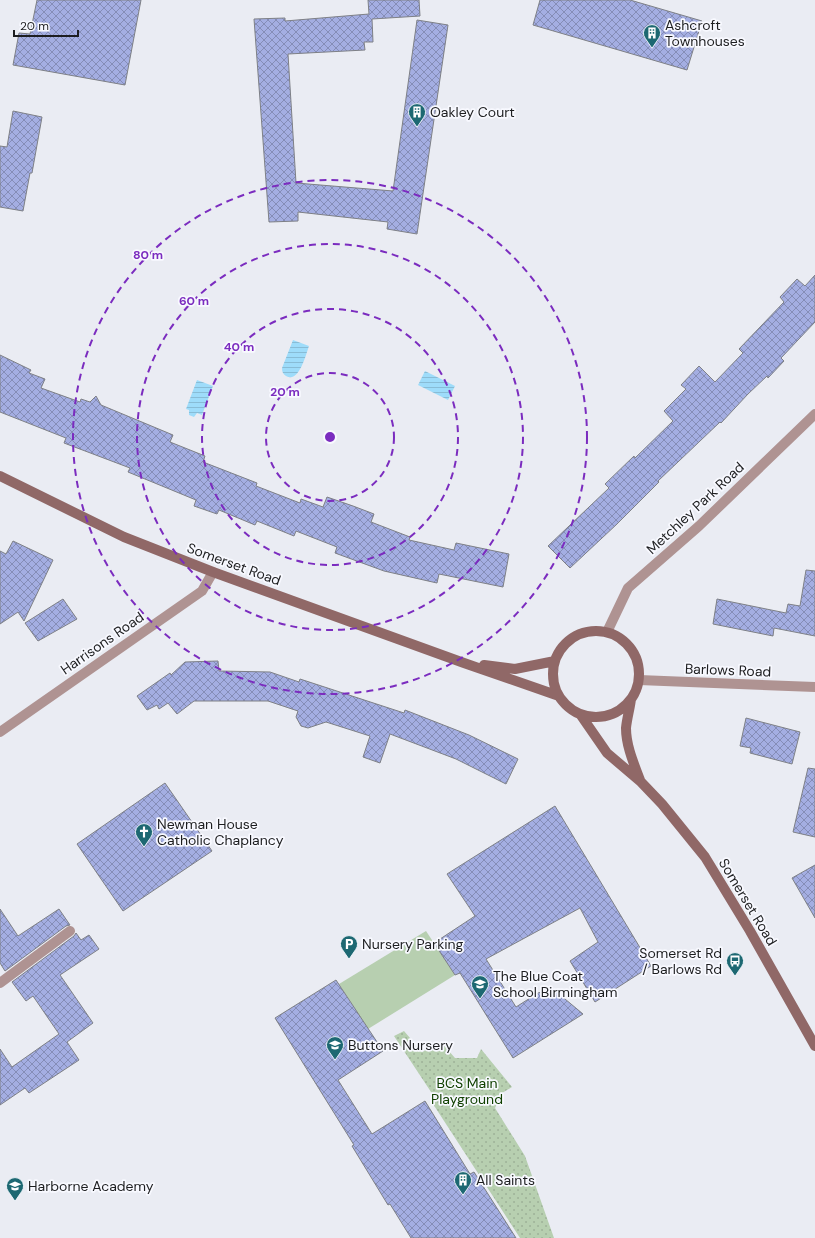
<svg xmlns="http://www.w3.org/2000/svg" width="815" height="1238" font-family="'DM Sans',sans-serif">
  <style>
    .park { fill: url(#park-dots) }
    .garden { fill: #b7cfb0 }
    .water { fill: url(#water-rules) }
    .building { fill: url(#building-cross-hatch); stroke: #7e8086 }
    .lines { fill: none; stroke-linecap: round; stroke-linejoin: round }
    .street { stroke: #af9392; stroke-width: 10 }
    .secondary { stroke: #906867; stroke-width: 10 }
    .ring { fill: none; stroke: #7b2cbf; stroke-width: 2; stroke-dasharray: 7 5 }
    .labels { text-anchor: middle; stroke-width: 3.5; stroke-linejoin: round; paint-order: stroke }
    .poi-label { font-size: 14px; fill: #1d1e20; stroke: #f8f9ff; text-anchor: start }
    .street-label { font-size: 14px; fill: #1d1e20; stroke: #f8f9ff }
    .park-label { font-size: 14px; fill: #104000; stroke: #f8f9ff }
    .centre { fill: #7b2cbf; stroke: #f8f9ff; stroke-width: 2 }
    .ring-label { font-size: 12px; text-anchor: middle; font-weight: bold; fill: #7b2cbf; stroke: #f8f9ff; stroke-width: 3.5; stroke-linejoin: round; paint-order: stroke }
  </style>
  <defs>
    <pattern id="park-dots" width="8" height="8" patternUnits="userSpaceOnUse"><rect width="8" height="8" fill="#b7cfb0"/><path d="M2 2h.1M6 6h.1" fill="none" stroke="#9db197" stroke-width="1.8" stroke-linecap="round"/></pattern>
    <pattern id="water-rules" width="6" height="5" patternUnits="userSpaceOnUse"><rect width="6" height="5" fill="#9edcfa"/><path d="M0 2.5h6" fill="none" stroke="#88bcd6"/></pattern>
    <pattern id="building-cross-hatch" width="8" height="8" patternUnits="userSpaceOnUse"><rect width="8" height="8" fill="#a4aee2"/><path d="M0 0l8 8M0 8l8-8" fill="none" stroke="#858db7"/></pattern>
  </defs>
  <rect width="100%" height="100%" fill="#eaecf3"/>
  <!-- park -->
  <path class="park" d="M404 1031 422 1052 441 1042 455 1058H477L481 1049 512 1087 502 1093 495 1108 525 1156 554 1238H520L433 1104 435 1098 394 1036Z"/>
  <!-- garden -->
  <path class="garden" d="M426 931 455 975 368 1029 339 984Z"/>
  <!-- water -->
  <path class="water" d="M293 340 309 346C306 354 299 384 286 376 283 374 282 372 282 368Z
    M425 371 455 386 448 400 418 385Z
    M197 380 213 386 202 415 197 413 194 417 189 415V410L186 409Z"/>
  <!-- building -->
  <path class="building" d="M37 0H141L125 85 13 65 19 33 30 34Z
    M368 0H419L420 16 372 19 373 42H364L365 50 288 54 296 183 393 191 417 20 448 25 417 234 387 229 388 222 298 212V221L269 222 254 19 285 18V21L369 14Z
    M540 0H630L702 21 687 70 533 25Z
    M13 111 42 117 32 173H30L23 211 0 207V146L7 147Z
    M815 275V322L781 358 784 361 768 378 767 376 748 394 721 423 720 422 658 481 659 482 617 524 570 568 548 546 609 488 605 484 634 456 635 458 673 421 664 411 686 389 681 385 699 366 715 382 743 353 739 349 784 302 780 297 797 279 805 286Z
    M0 355 31 370 29 373 45 379 41 388 80 402 81 399 90 402 96 396 101 405 173 435 170 442 205 456 203 462 257 483 256 486 300 503 301 499 323 507 327 497 353 506 374 514 371 522 410 537 409 540 454 550 456 543 509 554 503 587 439 574 437 583 384 571 335 553 337 547 296 531 294 536 257 521 255 525 219 510 217 514 194 506 196 500 128 472 130 468 64 443 66 438 0 412Z
    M13 541 53 560 24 621 18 612 0 624V551L6 554Z
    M806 570 815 571V636L774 628 773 636 713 624 717 599 786 613 788 604 800 606Z
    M63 599 77 619 38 641 25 623Z
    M218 661 219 671 270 672 299 682 300 679 404 713 405 710 469 735 518 759 506 784 456 759 390 734 380 763 363 757 370 736 326 722 308 728 301 726 296 717 298 711 268 701H194L177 714 168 703 159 709 157 705 147 710 137 696 170 673 171 675 185 662Z
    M746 718 800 732 792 764 750 753 751 748 740 746Z
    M808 768 815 769V837L793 832Z
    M165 783 212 851 123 911 77 844Z
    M555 806 651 966 595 1002 570 961 598 942 580 908 486 959 516 1007 538 993 553 989 583 1014 513 1058 460 973 455 975 434 943 475 916 447 874Z
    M815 865V918L792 878Z
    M0 909 18 936 59 909 70 925 66 926 5 971 0 963Z
    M76 933 81 940 89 935 99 949 60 975 93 1023 67 1042 79 1060 29 1093 25 1088 0 1105V1049L12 1067 59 1034 33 996 26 1001 12 982 74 936Z
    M336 980 383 1051 338 1080 372 1134 425 1101 470 1174 474 1172 516 1238H411L390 1204 388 1205 352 1146 354 1145 275 1018Z"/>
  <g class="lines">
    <!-- street -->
    <path class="street" d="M607 632 628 588 699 526 815 414
      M639 680 815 687
      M0 732 202 591 213 572
      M0 983 70 931"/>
    <!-- secondary -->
    <path class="secondary" d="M0 476 124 537 213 572 464 663 559 696
      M553 674a43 43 0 1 1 86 0a43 43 0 1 1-86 0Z
      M484 665 515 669 555 661
      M631 699C630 708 627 718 626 728 626 746 634 764 640 780
      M580 714 607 753 641 782 662 804 705 857 750 931 815 1046"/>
  </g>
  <!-- distance rings -->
  <g class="ring">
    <circle cx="330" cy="437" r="64"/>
    <circle cx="330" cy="437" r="128"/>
    <circle cx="330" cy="437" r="193"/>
    <circle cx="330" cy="437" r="257"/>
  </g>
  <!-- icons -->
  <defs>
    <g id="building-pin" transform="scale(0.9)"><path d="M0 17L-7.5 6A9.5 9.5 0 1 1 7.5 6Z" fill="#1d6872" stroke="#f8f9ff"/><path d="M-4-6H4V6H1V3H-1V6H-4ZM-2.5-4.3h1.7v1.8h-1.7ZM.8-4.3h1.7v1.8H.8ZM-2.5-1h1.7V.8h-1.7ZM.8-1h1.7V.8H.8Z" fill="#fff"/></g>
    <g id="church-pin" transform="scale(0.9)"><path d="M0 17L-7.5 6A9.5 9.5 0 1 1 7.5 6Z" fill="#1d6872" stroke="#f8f9ff"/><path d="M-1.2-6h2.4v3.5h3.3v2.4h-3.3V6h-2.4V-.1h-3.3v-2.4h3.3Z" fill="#fff"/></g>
    <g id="parking-pin" transform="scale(0.9)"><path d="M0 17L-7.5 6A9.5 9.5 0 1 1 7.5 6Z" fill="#1d6872" stroke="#f8f9ff"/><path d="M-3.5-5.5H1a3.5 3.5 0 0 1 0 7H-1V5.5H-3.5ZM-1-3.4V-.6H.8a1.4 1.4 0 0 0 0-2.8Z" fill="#fff"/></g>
    <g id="bus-pin" transform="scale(0.9)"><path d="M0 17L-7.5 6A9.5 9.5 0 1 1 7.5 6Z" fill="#1d6872" stroke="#f8f9ff"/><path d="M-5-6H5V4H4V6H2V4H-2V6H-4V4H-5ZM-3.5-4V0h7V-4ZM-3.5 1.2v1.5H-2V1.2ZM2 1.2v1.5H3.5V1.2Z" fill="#fff"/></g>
    <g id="school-pin" transform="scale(0.9)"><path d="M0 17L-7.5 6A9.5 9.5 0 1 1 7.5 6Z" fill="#1d6872" stroke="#f8f9ff"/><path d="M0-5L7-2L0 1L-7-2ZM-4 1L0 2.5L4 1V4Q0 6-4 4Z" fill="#fff"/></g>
  </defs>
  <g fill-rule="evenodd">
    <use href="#building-pin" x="652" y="33"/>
    <use href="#building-pin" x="417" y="112"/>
    <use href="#church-pin" x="144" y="832"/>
    <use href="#parking-pin" x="349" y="944"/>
    <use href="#bus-pin" x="735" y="961"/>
    <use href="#school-pin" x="480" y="984"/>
    <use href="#school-pin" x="335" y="1045"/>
    <use href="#building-pin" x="463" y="1180"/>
    <use href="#school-pin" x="15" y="1186"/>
  </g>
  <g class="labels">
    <!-- poi labels -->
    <g class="poi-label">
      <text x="665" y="30">Ashcroft<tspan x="665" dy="16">Townhouses</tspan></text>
      <text x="430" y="117">Oakley Court</text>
      <text x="157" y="829">Newman House<tspan x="157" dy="16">Catholic Chaplancy</tspan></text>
      <text x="362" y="949">Nursery Parking</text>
      <text x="722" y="958" text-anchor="end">Somerset Rd<tspan x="722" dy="16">/ Barlows Rd</tspan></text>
      <text x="493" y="981">The Blue Coat<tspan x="493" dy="16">School Birmingham</tspan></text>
      <text x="348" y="1050">Buttons Nursery</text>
      <text x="476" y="1185">All Saints</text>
      <text x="28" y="1191">Harborne Academy</text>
    </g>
    <!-- street labels -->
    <g class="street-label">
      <text transform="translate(695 508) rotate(-43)" y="5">Metchley Park Road</text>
      <text transform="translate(234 564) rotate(20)" y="5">Somerset Road</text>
      <text transform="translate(102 643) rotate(-35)" y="5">Harrisons Road</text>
      <text transform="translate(728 670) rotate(2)" y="5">Barlows Road</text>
      <text transform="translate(748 902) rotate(59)" y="5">Somerset Road</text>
    </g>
    <!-- park labels -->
    <g class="park-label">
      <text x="467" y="1088">BCS Main<tspan x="467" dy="16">Playground</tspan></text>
    </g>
  </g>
  <circle cx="330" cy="437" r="6" class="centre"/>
  <g class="ring-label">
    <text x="148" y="259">80 m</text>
    <text x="194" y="305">60 m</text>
    <text x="239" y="351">40 m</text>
    <text x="285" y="396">20 m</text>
  </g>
  <!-- scale -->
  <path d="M14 30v6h64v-6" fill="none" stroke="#1d1e20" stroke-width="2"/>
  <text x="20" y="30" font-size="12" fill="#1d1e20" stroke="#f8f9ff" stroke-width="3" paint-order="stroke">20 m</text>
</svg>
